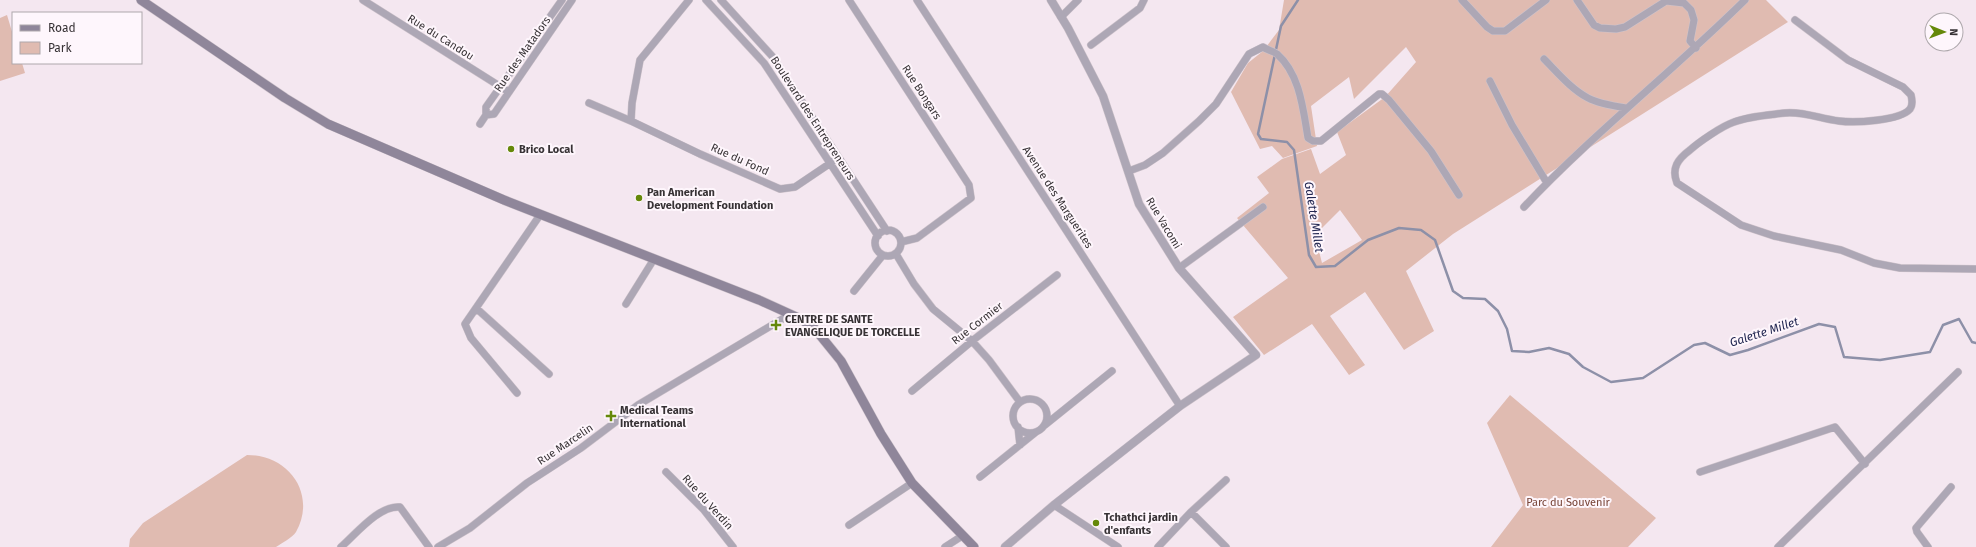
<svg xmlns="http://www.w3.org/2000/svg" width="1976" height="547" font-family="'Fira Sans',sans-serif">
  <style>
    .green { fill: #e0bbb1; fill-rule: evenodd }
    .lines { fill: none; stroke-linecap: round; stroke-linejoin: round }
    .stream { stroke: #8d90a8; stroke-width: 2.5 }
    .minor-casing { stroke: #cec3cb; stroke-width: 8 }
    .tertiary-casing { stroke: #cec3cb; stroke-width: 9 }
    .secondary-casing { stroke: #cec3cb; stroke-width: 10 }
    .minor { stroke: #ada7b5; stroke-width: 7 }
    .tertiary { stroke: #ada7b5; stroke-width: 8 }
    .secondary { stroke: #8f869a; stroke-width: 9 }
    .poi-dot { fill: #658809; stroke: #fef6fc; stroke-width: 1.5 }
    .labels { text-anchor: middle; stroke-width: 4; stroke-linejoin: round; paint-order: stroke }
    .street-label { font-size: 11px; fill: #373235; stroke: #fef6fc }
    .poi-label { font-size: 11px; font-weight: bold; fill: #373235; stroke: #fef6fc; text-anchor: start }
    .park-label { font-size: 11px; fill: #784437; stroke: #fef6fc }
    .water-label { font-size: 12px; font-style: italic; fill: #222751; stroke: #fef6fc }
  </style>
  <rect width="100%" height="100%" fill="#f4e7f0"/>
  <!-- green -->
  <path class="green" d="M1284 0H1766L1788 22 1453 234 1406 271 1434 331 1404 350 1365 292 1330 316 1365 365 1349 375 1312 324 1264 355 1233 317 1288 278 1237 218 1269 193 1257 177 1282 159 1311 149 1320 174 1346 155 1337 132 1385 97 1416 62 1406 47 1354 99 1349 77 1311 106 1317 146 1283 158 1272 146 1260 149 1231 92 1248 63 1263 51 1279 30ZM1340 210 1362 240 1322 263 1315 235Z
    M7 15 13 35V63H22L25 73 0 81V18Z
    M1510 395 1656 518 1628 547H1491L1523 505 1487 423Z
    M247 455C289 455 317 494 296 532 292 538 282 543 276 547H129L130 539 143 523Z"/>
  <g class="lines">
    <!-- stream -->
    <path class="stream" d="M1298 0 1281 26 1258 134 1261 139 1287 142 1294 150 1309 255 1316 267 1335 266 1368 240 1399 228 1421 230 1435 240 1453 291 1463 298 1485 299 1498 311 1507 329 1512 351 1529 352 1549 348 1569 354 1583 367 1611 382 1643 378 1694 345 1705 343 1730 355 1748 350 1819 324 1835 327 1844 357 1880 360 1930 352 1943 325 1959 319 1972 342 1976 343"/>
    <!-- minor casing -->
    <g class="minor-casing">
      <path id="minor" d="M363 0 509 92
        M689 0 640 60 632 103 631 121 700 154 780 189 795 187 838 158
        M706 0 764 63 878 236
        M721 0 772 56 887 231
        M849 0 969 185 971 198 917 238 901 242
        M917 0 1180 406
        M1462 0 1487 27 1493 31H1505L1546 0
        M1577 0 1594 25 1600 28 1616 29 1625 27 1666 1 1684 3 1691 10 1694 20 1690 41 1696 48
        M1061 17 1078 0
        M1795 20 1848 60 1903 87 1911 95C1912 99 1913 105 1910 109 1900 121 1854 123 1839 121 1820 119 1804 111 1785 113 1769 115 1749 116 1734 122 1722 126 1699 142 1690 150 1678 159 1671 168 1677 183L1741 225 1774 236 1841 250 1874 263 1900 268 1976 269
        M1091 45 1140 8 1144 0
        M1544 59C1557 72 1571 89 1588 98 1599 104 1614 106 1627 108
        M1490 81 1512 125 1547 183
        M589 103 631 121
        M486 115V107L562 0
        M480 124 486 115 494 114 572 0
        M1129 171 1145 165 1163 153 1199 121 1216 104 1249 54 1263 47C1267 50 1273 51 1277 54 1300 74 1303 109 1308 138L1313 141H1321L1379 94H1382L1389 100 1431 151 1459 195
        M1524 207C1593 134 1673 71 1745 0
        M875 243a13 13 0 1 1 26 0a13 13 0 1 1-26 0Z
        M896 254 914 284 933 309 972 341 989 360 1020 402
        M1179 268 1263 207
        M854 291 883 255
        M626 304 654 259
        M476 308 549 374
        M912 391 972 341 1057 275
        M517 393 471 338 465 324 540 215
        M1013 416a17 17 0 1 1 34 0a17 17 0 1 1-34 0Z
        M1045 425 1112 371
        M1018 427 1020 445
        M666 472 704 510 733 547
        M1700 472 1835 427 1865 464
        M980 477 1036 432
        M1054 505 1118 547
        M1191 512 1226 547
        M849 525 912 483
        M341 547C356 534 379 505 400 507L429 547
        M438 547 470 528 527 483 581 448 638 405 789 315
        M945 547 962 536
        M1158 547 1191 512 1226 480
        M1778 547 1958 372
        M1928 547 1917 532 1916 528 1951 487"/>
    </g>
    <!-- tertiary casing -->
    <g class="tertiary-casing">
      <path id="tertiary" d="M1005 547 1054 505 1180 406 1256 355 1179 268 1139 204 1103 96 1068 28 1051 0"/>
    </g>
    <!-- secondary casing -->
    <g class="secondary-casing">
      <path id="secondary" d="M141 0 285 98 328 124 504 200 759 300 801 319 815 329 841 361 881 434 912 483 974 547"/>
    </g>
    <!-- minor -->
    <use href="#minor" class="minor"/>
    <!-- tertiary -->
    <use href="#tertiary" class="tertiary"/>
    <!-- secondary -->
    <use href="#secondary" class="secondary"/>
  </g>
  <!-- markers -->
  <g class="poi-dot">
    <circle cx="511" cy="149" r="4"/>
    <circle cx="639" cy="198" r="4"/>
    <path d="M774 319h4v4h4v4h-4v4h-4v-4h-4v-4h4z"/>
    <path d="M609 410h4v4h4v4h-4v4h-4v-4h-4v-4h4z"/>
    <circle cx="1096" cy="523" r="4"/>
  </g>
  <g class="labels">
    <!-- street labels -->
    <g class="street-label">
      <text transform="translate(441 37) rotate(32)" y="4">Rue du Candou</text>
      <text transform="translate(522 54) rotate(-55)" y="4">Rue des Matadors</text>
      <text transform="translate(922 92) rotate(57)" y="4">Rue Bongars</text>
      <text transform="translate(813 118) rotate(57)" y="4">Boulevard des Entrepreneurs</text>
      <text transform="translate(740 159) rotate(24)" y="4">Rue du Fond</text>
      <text transform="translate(1058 197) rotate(57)" y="4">Avenue des Marguerites</text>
      <text transform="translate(1164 223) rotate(59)" y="4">Rue Vacomi</text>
      <text transform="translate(977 323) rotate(-38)" y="4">Rue Cormier</text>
      <text transform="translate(565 444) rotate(-34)" y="4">Rue Marcelin</text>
      <text transform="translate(708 502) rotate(48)" y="4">Rue du Verdin</text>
    </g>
    <!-- poi labels -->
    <g class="poi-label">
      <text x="519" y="153">Brico Local</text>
      <text x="647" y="196">Pan American<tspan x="647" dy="13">Development Foundation</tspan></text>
      <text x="785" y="323">CENTRE DE SANTE<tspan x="785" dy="13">EVANGELIQUE DE TORCELLE</tspan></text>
      <text x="620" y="414">Medical Teams<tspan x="620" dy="13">International</tspan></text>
      <text x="1104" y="521">Tchathci jardin<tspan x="1104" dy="13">d'enfants</tspan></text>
    </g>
    <!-- park labels -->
    <g class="park-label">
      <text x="1568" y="506">Parc du Souvenir</text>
    </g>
    <!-- water labels -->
    <g class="water-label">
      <text transform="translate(1314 217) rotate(81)" y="4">Galette Millet</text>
      <text transform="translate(1764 332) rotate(-18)" y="4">Galette Millet</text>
    </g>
  </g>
  <!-- legend -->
  <rect x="12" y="12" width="130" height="52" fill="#fef6fc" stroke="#aea8ac"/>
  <rect x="20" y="25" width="20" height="6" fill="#8f869a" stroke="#aea8ac"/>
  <text x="48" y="32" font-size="12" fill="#373235">Road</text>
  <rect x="20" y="42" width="20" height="12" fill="#e0bbb1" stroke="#aea8ac"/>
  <text x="48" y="52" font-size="12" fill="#373235">Park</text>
  <!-- north arrow -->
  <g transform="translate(1944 32) rotate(91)"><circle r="19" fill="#fef6fc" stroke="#aea8ac"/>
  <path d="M0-3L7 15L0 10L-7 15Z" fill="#658809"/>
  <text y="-6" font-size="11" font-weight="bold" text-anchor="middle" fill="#373235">N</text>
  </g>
</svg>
